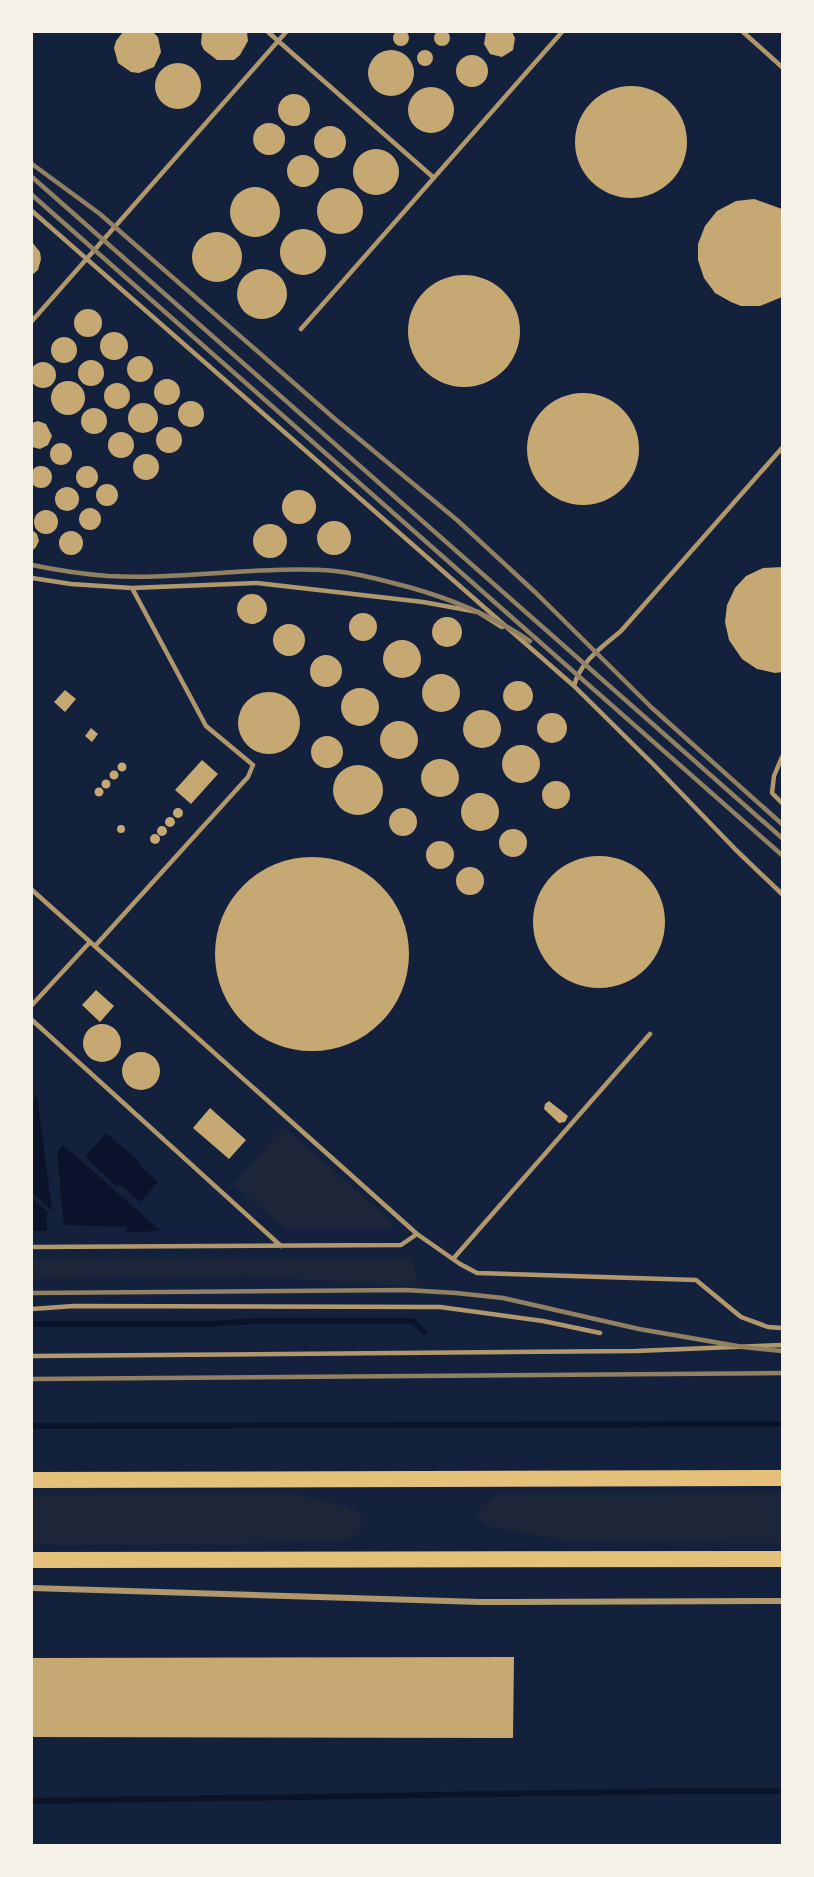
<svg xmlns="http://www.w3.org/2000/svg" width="814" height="1877" font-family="Barlow,sans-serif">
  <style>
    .green { fill: #1d2539 }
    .water { fill: #0b132b }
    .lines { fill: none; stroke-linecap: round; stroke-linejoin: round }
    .stream { stroke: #0b132b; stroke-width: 6 }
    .building { fill: #c6a872 }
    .service { stroke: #b1986c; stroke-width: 4.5 }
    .minor { stroke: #b1986c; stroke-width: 6 }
    .trunk { stroke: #e5c07b; stroke-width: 16 }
    .rail { stroke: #918062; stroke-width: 4.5 }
  </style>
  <rect width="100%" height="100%" fill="#14213d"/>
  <!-- green -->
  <path class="green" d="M284 1127 391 1221 392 1228 390 1230H289L284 1228 233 1184Z
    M32 1258H412L418 1287 252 1276 32 1279Z
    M782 1492V1543L573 1542 488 1526 476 1517 480 1508 498 1493Z
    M292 1493 341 1505 361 1513V1531L351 1540 233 1544 32 1545V1495Z"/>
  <!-- water -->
  <path class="water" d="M37 1095 52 1211 32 1192V1102Z
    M106 1133 140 1162 138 1164 158 1182 140 1202 119 1184 117 1186 85 1157Z
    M63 1145 161 1231 126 1232V1227L64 1225 57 1153Z
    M32 1198 47 1211V1231H32Z"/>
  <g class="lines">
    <!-- stream -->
    <path class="stream" d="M32 1324H208L255 1321H413L424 1332
      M32 1426 782 1424
      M32 1801 691 1791H782"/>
  </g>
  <!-- building -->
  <path class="building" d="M434 38a8 8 0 1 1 16 0a8 8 0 1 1-16 0Z
    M393 38a8 8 0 1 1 16 0a8 8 0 1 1-16 0Z
    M123 32H153L158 37 161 52 154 67 139 73 131 72 118 63 114 48 116 41Z
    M202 32H247L248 41 240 55 234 60H217L204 50 201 44Z
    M486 32H512L515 38 513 50 502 57 490 54 484 44Z
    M417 58a8 8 0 1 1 16 0a8 8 0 1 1-16 0Z
    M368 73a23 23 0 1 1 46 0a23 23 0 1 1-46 0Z
    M456 71a16 16 0 1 1 32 0a16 16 0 1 1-32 0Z
    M155 86a23 23 0 1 1 46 0a23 23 0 1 1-46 0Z
    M575 142a56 56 0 1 1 112 0a56 56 0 1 1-112 0Z
    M408 110a23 23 0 1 1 46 0a23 23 0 1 1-46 0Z
    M278 110a16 16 0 1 1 32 0a16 16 0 1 1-32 0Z
    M253 139a16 16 0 1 1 32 0a16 16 0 1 1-32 0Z
    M314 142a16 16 0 1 1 32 0a16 16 0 1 1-32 0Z
    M353 172a23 23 0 1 1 46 0a23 23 0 1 1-46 0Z
    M287 171a16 16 0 1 1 32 0a16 16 0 1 1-32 0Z
    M230 212a25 25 0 1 1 50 0a25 25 0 1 1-50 0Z
    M317 211a23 23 0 1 1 46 0a23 23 0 1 1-46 0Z
    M754 199 782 209V297L760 306H741L731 302 715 293 704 278 698 260V244L705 226 717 211 736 201Z
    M280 252a23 23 0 1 1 46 0a23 23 0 1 1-46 0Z
    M192 257a25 25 0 1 1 50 0a25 25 0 1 1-50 0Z
    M32 242 40 252 41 259 38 270 32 275Z
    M237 294a25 25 0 1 1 50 0a25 25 0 1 1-50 0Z
    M408 331a56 56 0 1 1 112 0a56 56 0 1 1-112 0Z
    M74 323a14 14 0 1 1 28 0a14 14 0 1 1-28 0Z
    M100 346a14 14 0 1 1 28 0a14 14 0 1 1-28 0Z
    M51 350a13 13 0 1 1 26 0a13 13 0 1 1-26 0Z
    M127 369a13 13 0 1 1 26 0a13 13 0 1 1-26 0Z
    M78 373a13 13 0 1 1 26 0a13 13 0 1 1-26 0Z
    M30 375a13 13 0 1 1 26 0a13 13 0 1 1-26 0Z
    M154 392a13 13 0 1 1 26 0a13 13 0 1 1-26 0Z
    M51 398a17 17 0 1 1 34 0a17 17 0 1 1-34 0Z
    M104 396a13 13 0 1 1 26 0a13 13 0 1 1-26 0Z
    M527 449a56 56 0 1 1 112 0a56 56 0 1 1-112 0Z
    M178 414a13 13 0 1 1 26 0a13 13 0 1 1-26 0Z
    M128 418a15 15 0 1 1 30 0a15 15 0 1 1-30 0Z
    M81 421a13 13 0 1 1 26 0a13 13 0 1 1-26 0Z
    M38 421 46 424 52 436 48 445 40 449 32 447V423Z
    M156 440a13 13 0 1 1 26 0a13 13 0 1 1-26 0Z
    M108 445a13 13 0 1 1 26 0a13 13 0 1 1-26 0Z
    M50 454a11 11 0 1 1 22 0a11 11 0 1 1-22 0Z
    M133 467a13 13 0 1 1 26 0a13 13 0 1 1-26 0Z
    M30 477a11 11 0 1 1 22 0a11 11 0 1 1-22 0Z
    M76 477a11 11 0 1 1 22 0a11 11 0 1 1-22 0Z
    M96 495a11 11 0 1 1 22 0a11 11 0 1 1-22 0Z
    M55 499a12 12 0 1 1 24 0a12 12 0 1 1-24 0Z
    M282 507a17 17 0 1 1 34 0a17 17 0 1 1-34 0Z
    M79 519a11 11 0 1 1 22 0a11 11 0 1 1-22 0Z
    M34 522a12 12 0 1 1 24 0a12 12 0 1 1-24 0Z
    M317 538a17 17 0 1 1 34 0a17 17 0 1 1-34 0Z
    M253 541a17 17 0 1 1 34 0a17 17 0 1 1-34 0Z
    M32 530 37 534 39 541 36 547 32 551Z
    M59 543a12 12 0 1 1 24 0a12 12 0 1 1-24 0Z
    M782 567V672L775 673 757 669 742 659 729 640 725 622 727 605 735 588 746 576 763 568Z
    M237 609a15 15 0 1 1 30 0a15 15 0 1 1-30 0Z
    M349 627a14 14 0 1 1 28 0a14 14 0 1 1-28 0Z
    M432 632a15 15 0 1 1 30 0a15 15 0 1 1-30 0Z
    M273 640a16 16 0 1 1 32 0a16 16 0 1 1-32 0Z
    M383 659a19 19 0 1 1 38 0a19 19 0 1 1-38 0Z
    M310 671a16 16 0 1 1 32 0a16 16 0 1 1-32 0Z
    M422 693a19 19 0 1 1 38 0a19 19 0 1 1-38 0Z
    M503 696a15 15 0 1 1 30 0a15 15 0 1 1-30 0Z
    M341 707a19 19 0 1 1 38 0a19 19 0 1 1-38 0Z
    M65 690 76 699 65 712 54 702Z
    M238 723a31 31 0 1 1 62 0a31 31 0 1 1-62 0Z
    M463 729a19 19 0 1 1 38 0a19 19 0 1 1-38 0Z
    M537 728a15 15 0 1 1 30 0a15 15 0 1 1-30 0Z
    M380 740a19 19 0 1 1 38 0a19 19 0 1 1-38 0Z
    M91 728 98 734 92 742 85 736Z
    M311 752a16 16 0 1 1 32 0a16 16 0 1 1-32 0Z
    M502 764a19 19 0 1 1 38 0a19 19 0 1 1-38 0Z
    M421 778a19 19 0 1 1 38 0a19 19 0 1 1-38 0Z
    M202 760 218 774 191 804 175 790Z
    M117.5 767a4.5 4.5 0 1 1 9 0a4.5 4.5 0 1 1-9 0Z
    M333 790a25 25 0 1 1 50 0a25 25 0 1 1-50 0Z
    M109.5 775a4.5 4.5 0 1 1 9 0a4.5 4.5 0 1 1-9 0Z
    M101.5 784a4.5 4.5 0 1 1 9 0a4.5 4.5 0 1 1-9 0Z
    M542 795a14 14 0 1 1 28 0a14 14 0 1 1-28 0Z
    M94.5 792a4.5 4.5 0 1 1 9 0a4.5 4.5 0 1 1-9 0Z
    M461 812a19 19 0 1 1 38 0a19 19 0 1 1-38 0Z
    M389 822a14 14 0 1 1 28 0a14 14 0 1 1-28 0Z
    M173 813a5 5 0 1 1 10 0a5 5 0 1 1-10 0Z
    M165 822a5 5 0 1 1 10 0a5 5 0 1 1-10 0Z
    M117 829a4 4 0 1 1 8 0a4 4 0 1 1-8 0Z
    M157 831a5 5 0 1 1 10 0a5 5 0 1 1-10 0Z
    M499 843a14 14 0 1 1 28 0a14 14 0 1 1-28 0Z
    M150 839a5 5 0 1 1 10 0a5 5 0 1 1-10 0Z
    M426 855a14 14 0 1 1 28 0a14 14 0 1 1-28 0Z
    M533 922a66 66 0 1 1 132 0a66 66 0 1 1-132 0Z
    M215 954a97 97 0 1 1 194 0a97 97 0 1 1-194 0Z
    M456 881a14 14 0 1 1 28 0a14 14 0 1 1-28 0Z
    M96 990 114 1006 100 1022 82 1005Z
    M83 1043a19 19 0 1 1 38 0a19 19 0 1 1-38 0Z
    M122 1071a19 19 0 1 1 38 0a19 19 0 1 1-38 0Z
    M549 1101 568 1116 565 1122 559 1123 544 1109 545 1104Z
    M210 1108 246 1140 229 1159 193 1128Z
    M514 1657 513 1738 32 1737V1658Z"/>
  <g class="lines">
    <!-- service -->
    <path class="service" d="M268 32 434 178
      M743 32 782 67
      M32 211 574 686 653 764 736 850 782 894
      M32 321 286 32
      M301 329 562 32
      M32 578 71 584 132 588 206 726 253 765 248 777 95 946
      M132 588 257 583 423 602 478 612 502 627
      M574 686C580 662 602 647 621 631L782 448
      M782 757 774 776 772 793 782 803
      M32 890 417 1234
      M32 1005 90 942
      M32 1020 281 1246
      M32 1247 401 1245 417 1234 460 1264 477 1273 696 1280 741 1317 768 1327 782 1328
      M453 1259 650 1034
      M32 1309 74 1306 440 1307 543 1321 600 1333
      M32 1356 636 1351 782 1345"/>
    <!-- minor -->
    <path class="minor" d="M32 1588 480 1602 782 1601"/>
    <!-- trunk -->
    <path class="trunk" d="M32 1480 782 1478
      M32 1560 782 1559"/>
    <!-- rail -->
    <path class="rail" d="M32 164 100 214 335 419 457 520 536 593 651 707 782 824
      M32 177 782 838
      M32 195 782 855
      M32 565C56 570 82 574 108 576 183 580 259 565 335 571 354 573 374 578 393 583 442 595 488 613 530 641
      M32 1293 406 1290 456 1293 503 1298 639 1329 743 1347 782 1351
      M32 1379 782 1373"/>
  </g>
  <!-- border -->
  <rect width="814" height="1877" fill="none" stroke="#f6f1e7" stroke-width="66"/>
</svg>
